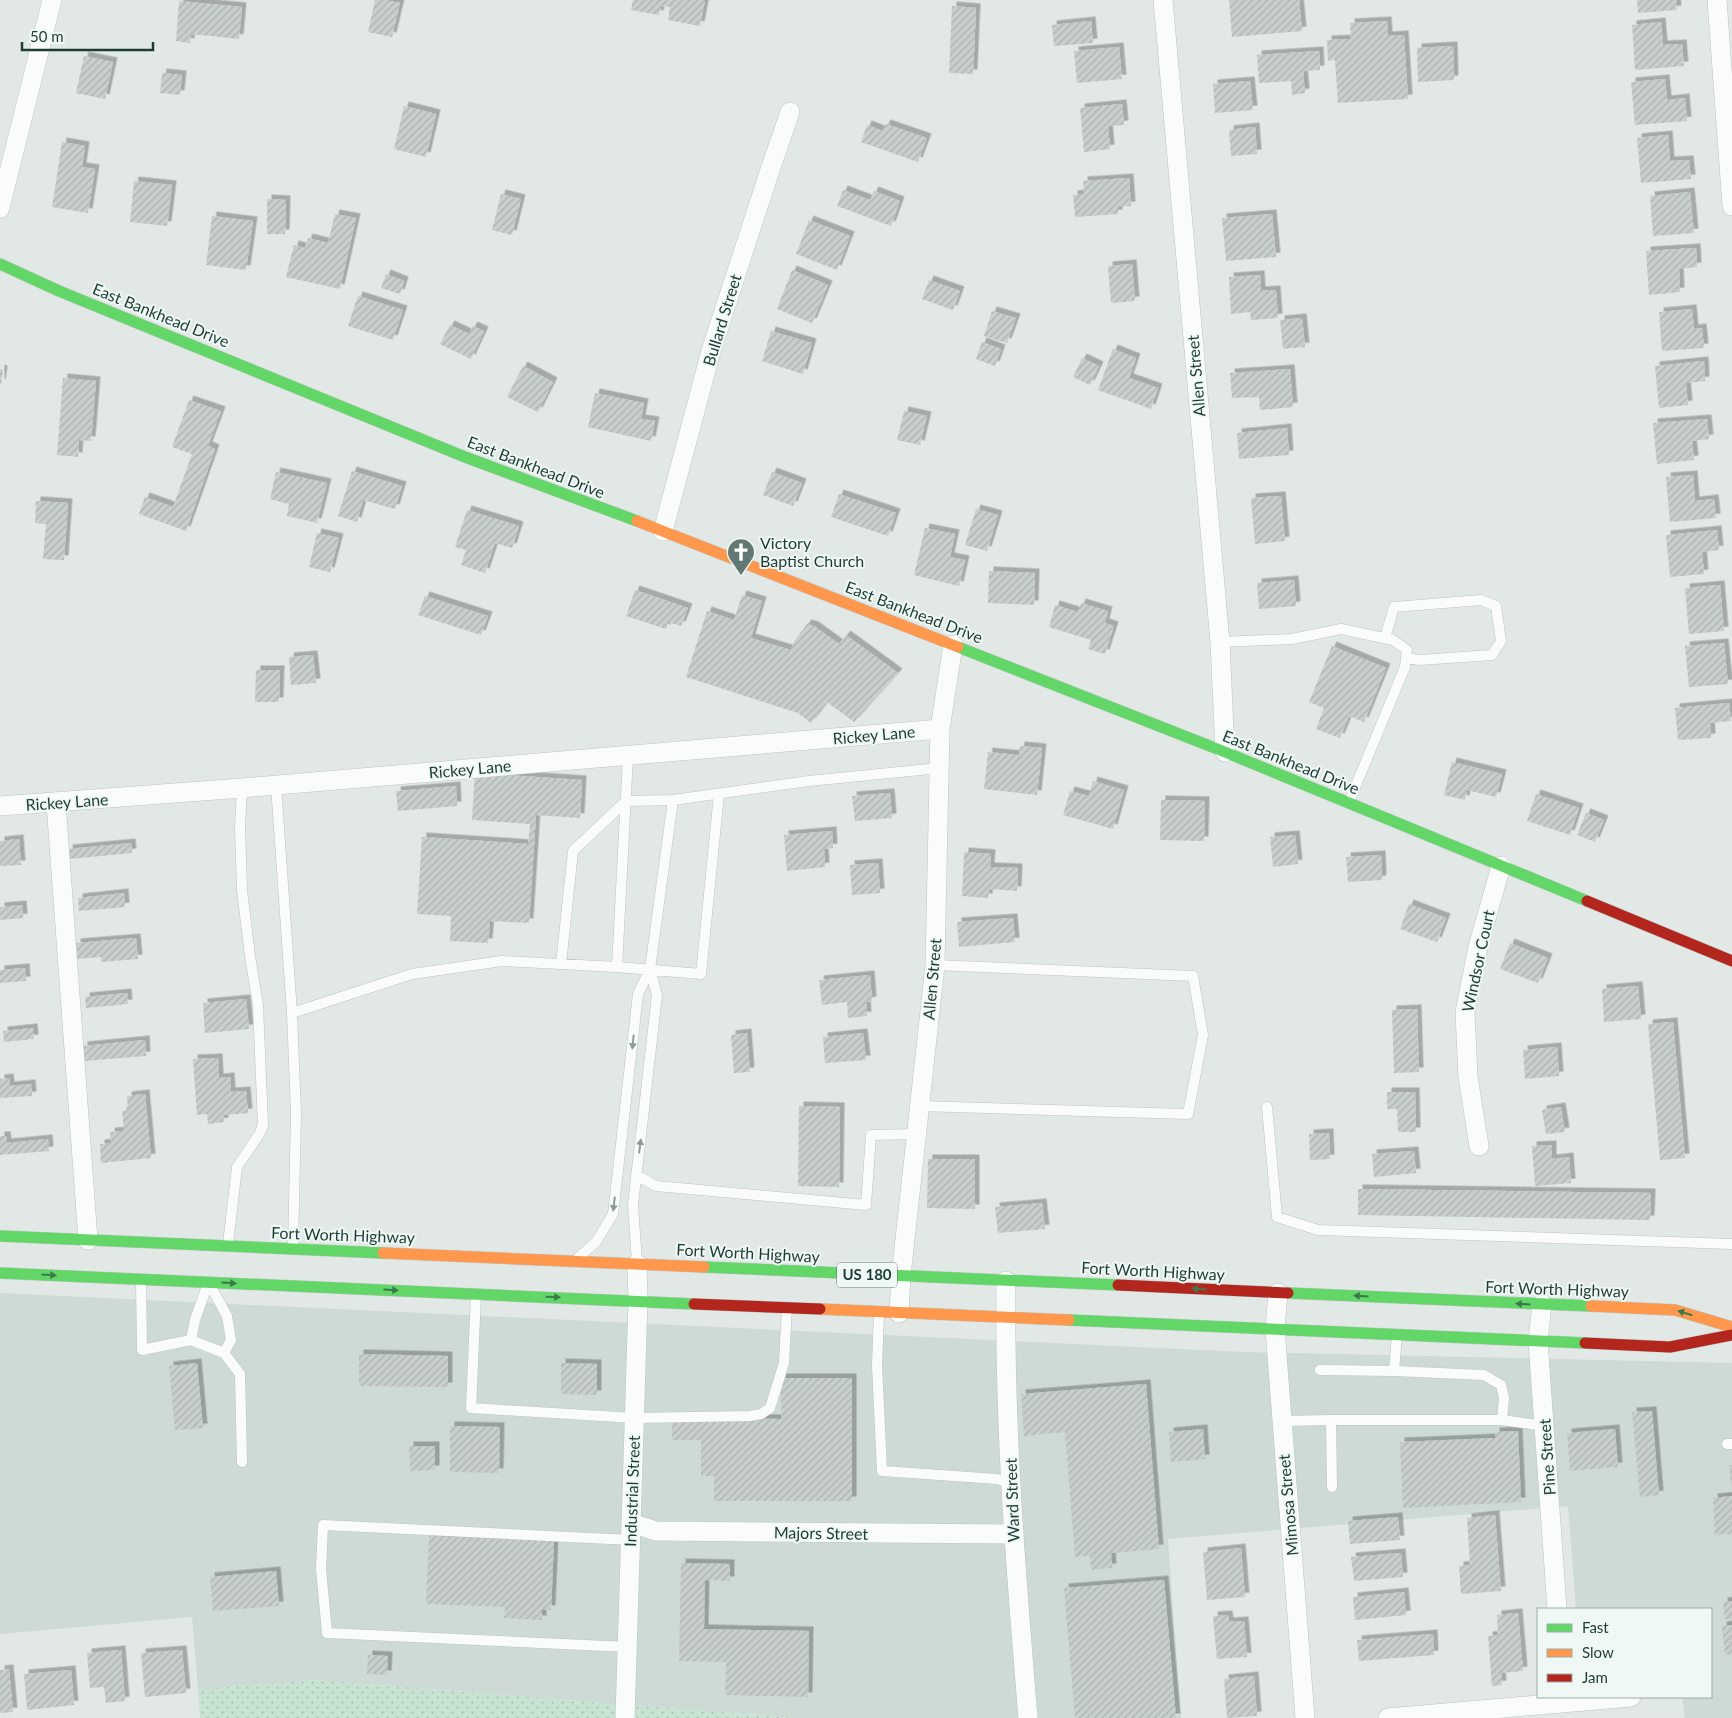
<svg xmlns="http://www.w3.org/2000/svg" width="1732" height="1718" font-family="Lato,sans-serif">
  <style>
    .built { fill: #cedad5 }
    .grass { fill: url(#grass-dots) }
    .building { fill: url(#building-hatch); filter: url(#shadow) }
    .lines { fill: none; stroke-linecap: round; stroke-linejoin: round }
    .lane-casing { stroke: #bec5c2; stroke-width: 11 }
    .street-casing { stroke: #bec5c2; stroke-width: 20 }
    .fast-casing { stroke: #bdc6c3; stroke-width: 12 }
    .slow-casing { stroke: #bdc6c3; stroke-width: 12 }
    .jam-casing { stroke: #bdc6c3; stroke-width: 12 }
    .lane { stroke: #fafcfb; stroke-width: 10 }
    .street { stroke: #fafcfb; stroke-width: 19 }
    .fast { stroke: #63d668; stroke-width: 11 }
    .slow { stroke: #ff974d; stroke-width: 11 }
    .jam { stroke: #b3261e; stroke-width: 11 }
    .oneway { fill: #8c9c98 }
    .oneway2 { fill: #3a7a4a }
    .labels { text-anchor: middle; stroke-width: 4; stroke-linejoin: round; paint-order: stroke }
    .shield { fill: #eff8f4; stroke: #5d746f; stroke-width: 1 }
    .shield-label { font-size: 15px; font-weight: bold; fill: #1e3c36 }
    .street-label { font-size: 16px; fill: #1e3c36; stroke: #eff8f4 }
    .poi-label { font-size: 16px; fill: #1e3c36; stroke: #eff8f4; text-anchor: start }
  </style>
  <defs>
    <pattern id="grass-dots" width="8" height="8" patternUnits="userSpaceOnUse" patternTransform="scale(1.25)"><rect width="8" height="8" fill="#c9e3d2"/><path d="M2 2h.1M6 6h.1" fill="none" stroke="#acc4b5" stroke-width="1.8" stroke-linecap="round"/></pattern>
    <pattern id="building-hatch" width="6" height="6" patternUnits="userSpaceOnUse" patternTransform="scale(1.25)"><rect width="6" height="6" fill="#c8cfcc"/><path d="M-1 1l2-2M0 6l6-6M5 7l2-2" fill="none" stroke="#abb3b0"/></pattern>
    <filter id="shadow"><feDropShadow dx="4.5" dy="-4.5" stdDeviation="0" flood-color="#0004"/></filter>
  </defs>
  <rect width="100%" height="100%" fill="#e1e8e5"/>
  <!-- built -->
  <path class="built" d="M0 1293 1244 1352 1732 1363V1718H1685L1682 1697H1711V1609H1576L1568 1506 1168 1539 1181 1718H795L316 1680 198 1689 192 1617 0 1634Z"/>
  <!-- grass -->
  <path class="grass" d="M316 1680 795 1718H200L198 1689Z"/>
  <!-- building -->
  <path class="building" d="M375 0H385L400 3 392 37 368 32Z
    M633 0H705L700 26 668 20 670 7 661 6 659 15 631 10Z
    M1229 0H1299L1302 31 1232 37Z
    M1637 0H1676L1677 10 1638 13Z
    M179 1 242 7 239 39 191 34 190 43 176 41Z
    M952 6 976 8 973 74 949 73Z
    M1091 21 1093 43 1054 46 1052 25Z
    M1387 21 1388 36 1404 35 1408 99 1338 103 1335 60 1328 61 1327 40 1351 39 1350 23Z
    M1661 22 1663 45 1682 44 1684 66 1635 70 1632 25Z
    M1453 46 1454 80 1418 82 1417 48Z
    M1119 47 1122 79 1077 83 1074 51Z
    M1319 51 1320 70 1303 71 1305 93 1292 95 1291 81 1259 83 1257 55Z
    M84 56 113 62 105 99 76 93Z
    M162 73 182 75 180 95 160 93Z
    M1665 79 1667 100 1685 98 1687 121 1635 125 1631 82Z
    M1250 81 1253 110 1215 113 1213 84Z
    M1122 104 1124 125 1108 126 1110 149 1084 152 1080 108Z
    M404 106 436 114 426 157 394 149Z
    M886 124 927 138 918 162 861 142 867 125 883 131Z
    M1255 127 1257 154 1231 156 1229 130Z
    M1668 135 1670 161 1689 160 1691 179 1641 183 1637 138Z
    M62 142 85 146 82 167 95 169 88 213 52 207Z
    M1129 178 1131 206 1118 207V214L1075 217 1073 195 1084 194 1083 181Z
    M134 181 172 185 167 226 130 222Z
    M843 190 870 200 874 191 900 201 891 226 837 206Z
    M1690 192 1694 233 1653 236 1650 196Z
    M501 194 521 199 512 235 492 230Z
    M267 199 286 200 285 234H267Z
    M335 214 356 218 340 289 286 277 294 245 305 248 308 238 328 243Z
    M1272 214 1276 257 1226 261 1222 218Z
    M212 216 253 221 246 270 206 265Z
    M809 220 850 236 837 270 796 254Z
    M1696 248 1697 267 1679 269 1680 292 1649 295 1646 251Z
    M1132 264 1135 301 1111 303 1108 266Z
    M792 270 828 285 812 323 777 309Z
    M386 274 404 281 400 294 381 288Z
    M1260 275 1261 291 1276 290 1278 318 1251 320 1250 312 1231 314 1229 277Z
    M929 280 960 291 953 310 922 299Z
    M358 296 403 310 393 340 348 326Z
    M1692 309 1694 329 1702 328 1704 348 1662 351 1659 312Z
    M992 311 1016 318 1007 343 984 336Z
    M1302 318 1305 347 1283 349 1280 320Z
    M450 325 469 334 473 326 484 331 471 359 440 344Z
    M771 331 812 343 803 374 762 361Z
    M982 342 1001 349 995 366 976 359Z
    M1113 349 1136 358 1129 378 1158 388 1151 409 1098 390Z
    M1082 358 1099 366 1090 385 1073 377Z
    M1704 361 1705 381 1686 383 1688 405 1659 408 1655 366Z
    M523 366 553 382 538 412 507 397Z
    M0 369 3 370 1 384 0 383Z
    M1290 369 1293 407 1260 410 1259 397 1232 398 1230 373Z
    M63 378 96 381 91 441 79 440 78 457 57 455Z
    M595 393 644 403 641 419 655 421 651 441 588 427Z
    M189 400 221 411 208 446 215 449 186 531 139 514 145 497 173 507 192 454 172 447Z
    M904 411 927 416 920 445 897 440Z
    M1707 419 1709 439 1692 441 1694 460 1657 464 1653 423Z
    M1287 428 1289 455 1239 459 1237 433Z
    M352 471 402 486 395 509 363 500 357 522 338 516Z
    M276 472 327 483 317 523 287 516 289 504 270 499Z
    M772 472 802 483 793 506 763 495Z
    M1693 475 1695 501 1714 499 1716 518 1670 522 1666 477Z
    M839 494 896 513 888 536 831 517Z
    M1281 496 1285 541 1255 544 1251 498Z
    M36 501 68 503 64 560 43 559 46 524 35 523Z
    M976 509 998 515 987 551 965 545Z
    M467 510 519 526 512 548 495 543 485 573 461 565 466 550 455 547Z
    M925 528 955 534 950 557 965 560 959 586 914 575Z
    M1717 530 1719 550 1702 552 1704 574 1670 577 1666 535Z
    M317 533 339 538 330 572 309 567Z
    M989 571 1035 573 1034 605 988 603Z
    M1294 580 1296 606 1259 609 1257 583Z
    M1720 585 1724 631 1689 634 1685 588Z
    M635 590 688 608 681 626 668 622 666 629 626 616Z
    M742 595 762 601 751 638 791 650 795 640 807 624 814 626 839 644 846 635 898 673 854 722 827 702 811 723 798 713 686 677 707 611 734 620Z
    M425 596 488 616 481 635 418 615Z
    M1081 603 1108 611 1105 623 1114 626 1105 654 1088 649 1091 640 1049 627 1055 605 1078 612Z
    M1724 643 1728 684 1689 687 1685 646Z
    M1332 646 1386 668 1364 722 1349 716 1340 738 1316 729 1324 708 1309 702Z
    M313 655 316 683 291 685 289 657Z
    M256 670H280L279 702H255Z
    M1729 703 1731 721 1710 723 1711 738 1678 740 1675 708Z
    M1020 746 1042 748 1037 795 984 789 988 752 1019 755Z
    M1452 762 1502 774 1496 797 1467 790 1465 800 1444 795Z
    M475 773 582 780 580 818 536 815 529 923 490 921 488 943 450 941 451 916 417 914 422 837 528 844 530 824 472 820Z
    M1093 781 1124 790 1113 829 1063 815 1070 791 1089 796Z
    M456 786 457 806 398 811 396 791Z
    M890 793 892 818 855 821 852 796Z
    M1536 794 1579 808 1570 835 1527 821Z
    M1161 800 1205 801 1204 841 1160 840Z
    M1586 813 1604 820 1595 842 1577 835Z
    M832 831 833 848 824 849 825 867 787 871 784 835Z
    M1295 835 1298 864 1273 867 1270 837Z
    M19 839 21 865 0 866V841Z
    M131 843 132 853 69 859 68 849Z
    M964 852 991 854 990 867 1018 868 1017 891 989 889 988 898 962 896Z
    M1381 855 1382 880 1348 882 1346 857Z
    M878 863 880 893 852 895 850 865Z
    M124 893 125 907 79 911 78 898Z
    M1409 904 1446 918 1437 942 1400 929Z
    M22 905 23 918 0 920V907Z
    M1013 918 1015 942 959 947 957 922Z
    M136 938 138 959 101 962V957L77 959 76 943Z
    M1510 943 1548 958 1538 983 1500 969Z
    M25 968 26 981 0 983V970Z
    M870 975 872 1001 866 1002 867 1016 848 1018 847 1002 822 1005 819 980Z
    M1638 986 1641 1019 1604 1022 1602 989Z
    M127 993 128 1004 86 1008 85 997Z
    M246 999 249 1029 205 1033 203 1003Z
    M1417 1009 1419 1072 1394 1073 1392 1010Z
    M1673 1022 1685 1158 1660 1160 1648 1024Z
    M33 1028 34 1039 4 1042 3 1031Z
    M747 1033 750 1072 734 1073 731 1035Z
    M863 1033 866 1060 825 1063 823 1037Z
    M145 1040 146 1056 84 1061 83 1046Z
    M1557 1047 1559 1076 1525 1079 1523 1050Z
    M218 1058 219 1078 230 1077 231 1092 246 1091 248 1113 223 1115 224 1122 208 1124 207 1114 197 1115 193 1059Z
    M9 1078 10 1086 31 1084 32 1096 0 1098V1079Z
    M1387 1092H1415L1416 1132H1398L1397 1109H1387Z
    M145 1094 151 1158 101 1163 100 1144 111 1143 110 1132 124 1131 122 1111 128 1110 127 1096Z
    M799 1106 840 1107 839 1187 798 1186Z
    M1561 1107 1565 1132 1546 1134 1542 1110Z
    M1329 1133 1330 1159 1310 1160 1309 1134Z
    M0 1136H6L7 1143 48 1139 49 1151 0 1155Z
    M1552 1145V1159L1569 1157 1571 1183 1535 1186 1532 1146Z
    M1414 1151 1416 1173 1374 1177 1372 1154Z
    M928 1159H975V1209L927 1208Z
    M1358 1189 1651 1193 1650 1220 1358 1215Z
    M1042 1203 1045 1229 998 1233 995 1207Z
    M359 1354 448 1356V1387L359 1386Z
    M197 1363 203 1428 175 1430 169 1366Z
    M561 1363 597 1364V1395L561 1394Z
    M781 1378H852V1501H714V1476H701V1440H672V1418L781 1419Z
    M1146 1384 1159 1549 1111 1553 1112 1568 1091 1570 1090 1556 1075 1557 1065 1432 1024 1436 1021 1394Z
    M1652 1411 1659 1495 1640 1497 1632 1412Z
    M450 1426 500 1427 499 1473 450 1472Z
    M1203 1429 1205 1459 1171 1462 1169 1432Z
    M1615 1429 1618 1467 1570 1471 1567 1433Z
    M1518 1431 1521 1502 1403 1508 1400 1442 1495 1438V1432Z
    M409 1446H435V1470L410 1471Z
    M1729 1465H1732V1485H1731Z
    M1732 1496V1534L1715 1535 1713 1498Z
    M1495 1515 1501 1591 1461 1594 1459 1566 1470 1565 1467 1518Z
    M1398 1517 1400 1540 1350 1544 1348 1521Z
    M429 1536 554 1541 551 1610H542V1620L504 1618 505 1607 426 1604Z
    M1241 1548 1245 1597 1207 1600 1203 1552Z
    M1401 1553 1403 1577 1354 1581 1351 1557Z
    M681 1563 730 1564V1581L705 1580 704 1629 809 1631 808 1697 725 1695 726 1662 679 1661Z
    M276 1571 279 1606 213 1611 210 1577Z
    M1164 1580 1176 1718H1075L1064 1588Z
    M1404 1592 1406 1615 1355 1620 1353 1597Z
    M1732 1601V1619H1725L1723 1602Z
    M1518 1613 1523 1671 1501 1673 1502 1685 1492 1686 1488 1636 1498 1635 1497 1615Z
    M1228 1615 1229 1622 1244 1621 1247 1657 1217 1659 1213 1616Z
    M1732 1625V1654L1725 1655 1722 1626Z
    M1433 1634 1434 1655 1359 1661 1357 1640Z
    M121 1650 125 1701 106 1703 104 1687 90 1688 87 1653Z
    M182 1650 186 1693 145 1697 141 1653Z
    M368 1655 388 1656 387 1675 367 1674Z
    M9 1669 13 1712 0 1713V1670Z
    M71 1670 74 1705 27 1710 24 1674Z
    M1254 1676 1257 1716 1227 1718 1224 1679Z"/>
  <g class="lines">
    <!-- lane casing -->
    <g class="lane-casing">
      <path id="lane" d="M1385 638 1394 607 1481 600 1496 606 1501 641 1492 655 1420 660 1406 658
        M1220 642 1292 639 1341 629 1393 640 1407 650 1405 667 1349 802
        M276 785 292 1013 296 1113 293 1248
        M561 964 573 851 626 801 673 800
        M617 967 701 974 719 794
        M650 969 673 800 809 781 940 768
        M292 1013 412 974 502 961 617 967 628 756
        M919 1106 1188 1114 1203 1035 1193 976 935 965
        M1267 1107 1277 1217 1318 1230 1732 1244
        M636 1175 656 1186 866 1205 871 1135 917 1134
        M228 1244 237 1167 260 1133 263 1125 258 1005 250 956 242 890 240 827 242 788
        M579 1257 596 1242 613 1214 638 994 650 969 657 995 633 1205 637 1262
        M141 1280 142 1350 191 1340
        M208 1283 195 1320 191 1340 224 1353 240 1374 242 1462
        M210 1285 227 1316 231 1340 224 1353
        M476 1295 471 1408 634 1418 750 1416 761 1414 770 1408 784 1363 787 1308
        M879 1313 877 1365 882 1471 997 1479 1011 1483
        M1397 1335 1394 1371 1484 1375 1501 1385 1504 1398 1502 1420
        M1320 1370 1394 1371
        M1281 1421 1331 1420
        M1727 1444H1732
        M1332 1487 1331 1420H1502L1545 1426
        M628 1647 327 1633 321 1569 323 1525 631 1540"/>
    </g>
    <!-- street casing -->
    <g class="street-casing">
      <path id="street" d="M1163 0 1220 642 1225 752
        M1717 0 1732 206
        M0 208 52 0
        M663 531 711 351 770 170 790 112
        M56 803 88 1240
        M0 806 242 788 940 729
        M1479 1146 1468 1077 1465 1012 1478 947 1501 866
        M1006 1281C1004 1427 1016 1573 1028 1718
        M1278 1293 1275 1329 1305 1718
        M1542 1304 1538 1341 1557 1609
        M899 1313 901 1276 935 965 940 729 953 645
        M631 1523 656 1531 1012 1534
        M625 1718 638 1301 637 1264
        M1388 1718 1631 1697"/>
    </g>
    <!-- fast casing -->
    <g class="fast-casing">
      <path id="fast" d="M0 264 59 291 465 457 637 521
        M958 647 1225 752 1587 901
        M0 1236 383 1253
        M704 1267 1118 1285
        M0 1273 694 1304
        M1288 1293 1591 1306
        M1069 1320 1585 1343"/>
    </g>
    <!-- slow casing -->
    <g class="slow-casing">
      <path id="slow" d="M637 521 958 647
        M383 1253 704 1267
        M1591 1306 1675 1310 1732 1327
        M820 1309 1069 1320"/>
    </g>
    <!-- jam casing -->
    <g class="jam-casing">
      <path id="jam" d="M1587 901 1732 961
        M1118 1285 1288 1293
        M694 1304 820 1309
        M1585 1343 1670 1347 1732 1335"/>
    </g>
    <!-- lane -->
    <use href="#lane" class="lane"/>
    <!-- street -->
    <use href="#street" class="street"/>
    <!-- fast -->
    <use href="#fast" class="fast"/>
    <!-- slow -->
    <use href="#slow" class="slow"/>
    <!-- jam -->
    <use href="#jam" class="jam"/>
  </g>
  <!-- one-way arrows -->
  <defs><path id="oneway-solid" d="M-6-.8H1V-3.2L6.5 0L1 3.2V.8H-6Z" transform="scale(1.25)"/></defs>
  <g class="oneway">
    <use href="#oneway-solid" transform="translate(633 1042) rotate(96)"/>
    <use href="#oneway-solid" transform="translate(640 1146) rotate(-83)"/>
    <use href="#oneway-solid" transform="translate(614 1204) rotate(97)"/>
  </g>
  <g class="oneway2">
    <use href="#oneway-solid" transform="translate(49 1275) rotate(3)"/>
    <use href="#oneway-solid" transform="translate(229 1283) rotate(3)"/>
    <use href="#oneway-solid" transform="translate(1199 1289) rotate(-177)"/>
    <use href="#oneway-solid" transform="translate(391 1290) rotate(3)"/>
    <use href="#oneway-solid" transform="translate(1361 1296) rotate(-177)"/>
    <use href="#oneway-solid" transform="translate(553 1297) rotate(2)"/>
    <use href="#oneway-solid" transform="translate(1523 1304) rotate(-177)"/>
    <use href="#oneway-solid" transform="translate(1685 1313) rotate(-163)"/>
  </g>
  <!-- icons -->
  <defs>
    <g id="church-pin" transform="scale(1.4375)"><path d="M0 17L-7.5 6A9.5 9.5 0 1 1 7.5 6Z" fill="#627873" stroke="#eff8f4"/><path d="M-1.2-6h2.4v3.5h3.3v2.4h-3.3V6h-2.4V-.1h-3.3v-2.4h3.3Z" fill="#fff"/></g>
  </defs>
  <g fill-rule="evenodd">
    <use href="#church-pin" x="741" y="552"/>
  </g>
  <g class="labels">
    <!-- shield labels -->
    <rect class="shield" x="837" y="1262.5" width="60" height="25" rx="4"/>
    <g class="shield-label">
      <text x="867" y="1280">US 180</text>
    </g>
    <!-- street labels -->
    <g class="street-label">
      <text transform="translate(161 315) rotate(22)" y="6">East Bankhead Drive</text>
      <text transform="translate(722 320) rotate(-73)" y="6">Bullard Street</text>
      <text transform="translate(1196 376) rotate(-95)" y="6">Allen Street</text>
      <text transform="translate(536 467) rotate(21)" y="6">East Bankhead Drive</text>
      <text transform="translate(914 612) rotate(21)" y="6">East Bankhead Drive</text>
      <text transform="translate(874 735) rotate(-5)" y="6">Rickey Lane</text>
      <text transform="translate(1291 762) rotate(22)" y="6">East Bankhead Drive</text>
      <text transform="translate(470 769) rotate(-5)" y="6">Rickey Lane</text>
      <text transform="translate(67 802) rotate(-4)" y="6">Rickey Lane</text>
      <text transform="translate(1478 961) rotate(-78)" y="6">Windsor Court</text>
      <text transform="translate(932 979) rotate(-85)" y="6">Allen Street</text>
      <text transform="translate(343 1235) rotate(2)" y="6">Fort Worth Highway</text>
      <text transform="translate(748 1253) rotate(3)" y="6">Fort Worth Highway</text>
      <text transform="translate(1153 1271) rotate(3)" y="6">Fort Worth Highway</text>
      <text transform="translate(1557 1289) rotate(2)" y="6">Fort Worth Highway</text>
      <text transform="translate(1547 1457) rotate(-94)" y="6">Pine Street</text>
      <text transform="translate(632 1491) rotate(-88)" y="6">Industrial Street</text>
      <text transform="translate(1012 1500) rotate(-92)" y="6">Ward Street</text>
      <text transform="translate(1288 1505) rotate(-95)" y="6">Mimosa Street</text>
      <text transform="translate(821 1533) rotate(1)" y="6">Majors Street</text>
    </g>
    <!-- poi labels -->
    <g class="poi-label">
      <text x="760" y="549">Victory<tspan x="760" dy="18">Baptist Church</tspan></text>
    </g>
  </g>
  <!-- legend -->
  <rect x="1537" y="1608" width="175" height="90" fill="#eff8f4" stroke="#9bada8"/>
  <rect x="1547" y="1624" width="25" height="8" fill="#63d668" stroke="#9bada8"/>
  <text x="1582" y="1633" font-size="15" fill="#1e3c36">Fast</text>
  <rect x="1547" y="1649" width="25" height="8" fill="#ff974d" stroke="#9bada8"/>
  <text x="1582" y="1658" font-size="15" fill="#1e3c36">Slow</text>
  <rect x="1547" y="1674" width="25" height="8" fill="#b3261e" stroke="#9bada8"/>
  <text x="1582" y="1683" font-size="15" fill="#1e3c36">Jam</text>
  <!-- scale -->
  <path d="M22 42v8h131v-8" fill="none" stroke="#1e3c36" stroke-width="2.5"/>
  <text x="30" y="42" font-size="15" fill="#1e3c36" stroke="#eff8f4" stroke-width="4" paint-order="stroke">50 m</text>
</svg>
